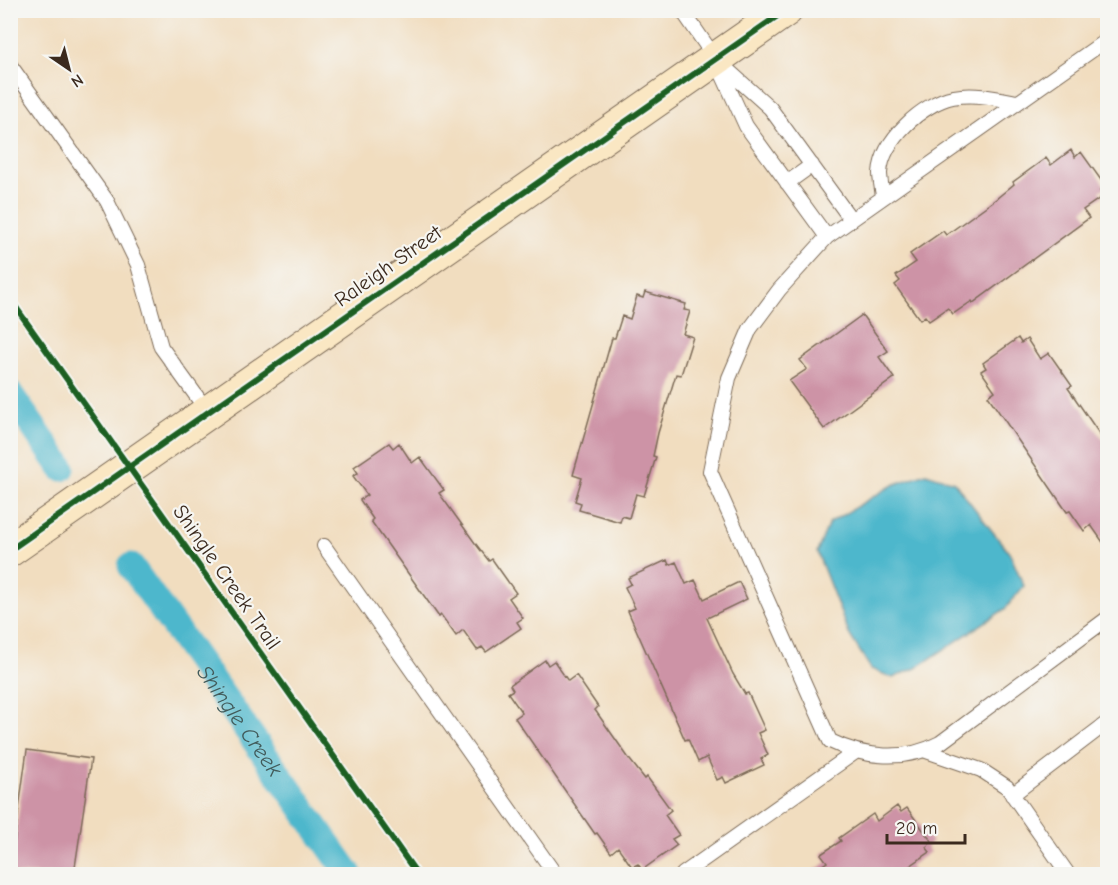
<svg xmlns="http://www.w3.org/2000/svg" width="1118" height="885" font-family="'Comic Neue',sans-serif">
  <style>
    .water { fill: #4eb7cc; stroke: #447075; stroke-width: 1.5 }
    .lines { fill: none; stroke-linecap: round; stroke-linejoin: round }
    .canal { stroke: #4eb7cc; stroke-width: 27 }
    .building { fill: #cd93a6 }
    .lane-casing { stroke: #7b6956; stroke-width: 16 }
    .secondary-casing { stroke: #7b6956; stroke-width: 35 }
    .lane { stroke: #fff; stroke-width: 14 }
    .secondary { stroke: #fae7c3; stroke-width: 33 }
    .cycleway-casing { stroke: #f6f6f2; stroke-width: 10 }
    .cycleway { stroke: #1b5e20; stroke-width: 6 }
    .labels { text-anchor: middle; stroke-width: 4.5; stroke-linejoin: round; paint-order: stroke }
    .street-label { font-size: 21px; fill: #3b2a1e; stroke: #f6f6f2 }
    .water-label { font-size: 22px; font-style: italic; fill: #425b5b; stroke: #f6f6f2 }
  </style>
  <rect width="100%" height="100%" fill="#f6f6f2"/>
  <filter id="ink" filterUnits="userSpaceOnUse"><feTurbulence type="fractalNoise" baseFrequency=".0167" numOctaves="2"/><feDisplacementMap in="SourceGraphic" scale="12" xChannelSelector="R" yChannelSelector="G"/><feConvolveMatrix kernelMatrix="1 2 1 2 8 2 1 2 1" color-interpolation-filters="sRGB"/></filter>
  <filter id="wash" filterUnits="userSpaceOnUse"><feTurbulence type="fractalNoise" baseFrequency=".008" numOctaves="4" result="noise"/><feDisplacementMap in="SourceGraphic" scale="24" xChannelSelector="R" yChannelSelector="G"/><feGaussianBlur stdDeviation="1.35" result="paint"/><feColorMatrix in="noise" values="0 0 0 0 0 0 0 0 0 0 0 0 0 0 0 0 0 1.4 0 .05"/><feComposite in="paint" operator="in"/></filter>
  <g filter="url(#wash)">
    <rect width="100%" height="100%" fill="#f1ddbf"/>
    <!-- water -->
    <path class="water" d="M926 473 954 482 1010 554 1024 586 1005 609 916 668 893 678 871 669 849 634 817 552 829 523 893 485Z"/>
    <g class="lines">
      <!-- canal -->
      <g class="canal">
        <path d="M10 394 62 468"/>
        <path id="s1" d="M131 566 349 874"/>
      </g>
    </g>
    <g id="blocks">
      <!-- building -->
      <path class="building" d="M1071 150 1075 157 1081 152 1106 187 1100 191 1103 196 1083 210 1089 218 973 303 972 301 953 314 948 308 929 321 925 316 920 320 895 285 900 281 896 276 916 262 910 254 943 231 946 235 996 199 1014 184 1013 182 1046 158 1051 165Z
        M645 292 686 304 684 310 690 311 683 334 693 337 681 375 676 374 658 433 653 456 656 457 644 496 636 494 629 518 622 516 620 522 579 510 581 503 575 501 582 478 573 475 612 338H615L622 316 630 319 637 296 643 298Z
        M862 315 888 351 879 357 894 378 824 429 789 381 807 369 800 360Z
        M1018 338 1021 343 1027 339 1040 359 1049 353 1072 386 1068 388 1107 445V548L1091 525 1084 531 1070 511 1067 512 988 396 995 391 981 371 986 368 983 363Z
        M389 443 393 448 399 443 412 463 420 457 444 490 439 493 475 543 489 561 492 559 516 593 509 598 523 618 517 622 521 628 486 652 482 647 477 650 463 630 456 636 441 615 439 617 371 521 373 519 360 500 367 495 353 476 358 473 354 467Z
        M667 560 669 565 676 562 686 584 695 580 704 599 739 582 747 599 707 618 733 674 745 694 748 693 765 730 758 733 768 755 761 759 764 765 726 783 723 777 717 780 707 757 698 762 688 739 685 740 628 611 635 608 625 587 631 584 628 578Z
        M545 660 548 665 554 661 568 681 576 675 598 707 595 710 630 760 645 779 647 777 671 810 665 815 679 835 672 839 677 845 642 870 638 864 632 867 618 847 611 853 597 833 595 834 515 718 522 713 508 693 513 690 510 685Z
        M27 750 91 759 74 874H10Z
        M897 806 901 812 907 808 932 842 926 847 930 852 910 866 915 874H809L827 862 821 854 841 841 839 838 873 814 877 821Z"/>
    </g>
  </g>
  <g filter="url(#ink)">
    <use href="#blocks" fill-opacity="0" stroke="#7b6956" stroke-width="1.5"/>
    <g class="lines">
      <!-- lane casing -->
      <g class="lane-casing">
        <path id="lane" d="M682 10 715 58 746 126 827 237
          M1108 39 827 237 779 290 750 329 729 378 710 471 830 741C864 758 905 762 940 743L1108 618
          M721 64 770 108 850 218
          M10 65 107 201 138 265 161 347 208 412
          M787 183 812 165
          M883 196C882 188 880 180 880 173 882 140 923 103 953 97 975 93 996 98 1017 102
          M324 546 555 874
          M926 751 981 770 1007 787 1068 874
          M1012 795 1108 722
          M683 874 854 753"/>
      </g>
      <!-- secondary casing -->
      <g class="secondary-casing">
        <path id="secondary" d="M10 550 786 10"/>
      </g>
      <!-- lane -->
      <use href="#lane" class="lane"/>
      <!-- secondary -->
      <use href="#secondary" class="secondary"/>
      <!-- cycleway casing -->
      <g class="cycleway-casing">
        <path id="cycleway" d="M10 299 417 874
          M10 550 786 10"/>
      </g>
      <!-- cycleway -->
      <use href="#cycleway" class="cycleway"/>
    </g>
  </g>
  <g class="labels">
    <!-- street labels -->
    <g class="street-label">
      <text transform="translate(388 266) rotate(-35)" y="7">Raleigh Street</text>
      <text transform="translate(227 577) rotate(55)" y="7">Shingle Creek Trail</text>
    </g>
    <!-- water labels -->
    <g class="water-label">
      <text dy="8" stroke="none"><textPath href="#s1" startOffset="189">Shingle Creek</textPath></text>
    </g>
  </g>
  <!-- margin -->
  <rect width="1118" height="885" fill="none" stroke="#f6f6f2" stroke-width="36"/>
  <!-- north arrow -->
  <g transform="translate(69 69) rotate(145)" stroke="#f6f6f2" stroke-width="4.5" paint-order="stroke">
  <path d="M0-4.5L10 22L0 15L-10 22Z" fill="#3b2a1e"/>
  <text y="-9" font-size="16" font-weight="bold" text-anchor="middle" fill="#3b2a1e">N</text>
  </g>
  <!-- scale -->
  <path d="M887 834v9h78v-9" fill="none" stroke="#3b2a1e" stroke-width="3"/>
  <text x="896" y="834" font-size="18" fill="#3b2a1e" stroke="#f6f6f2" stroke-width="4.5" paint-order="stroke">20 m</text>
</svg>
